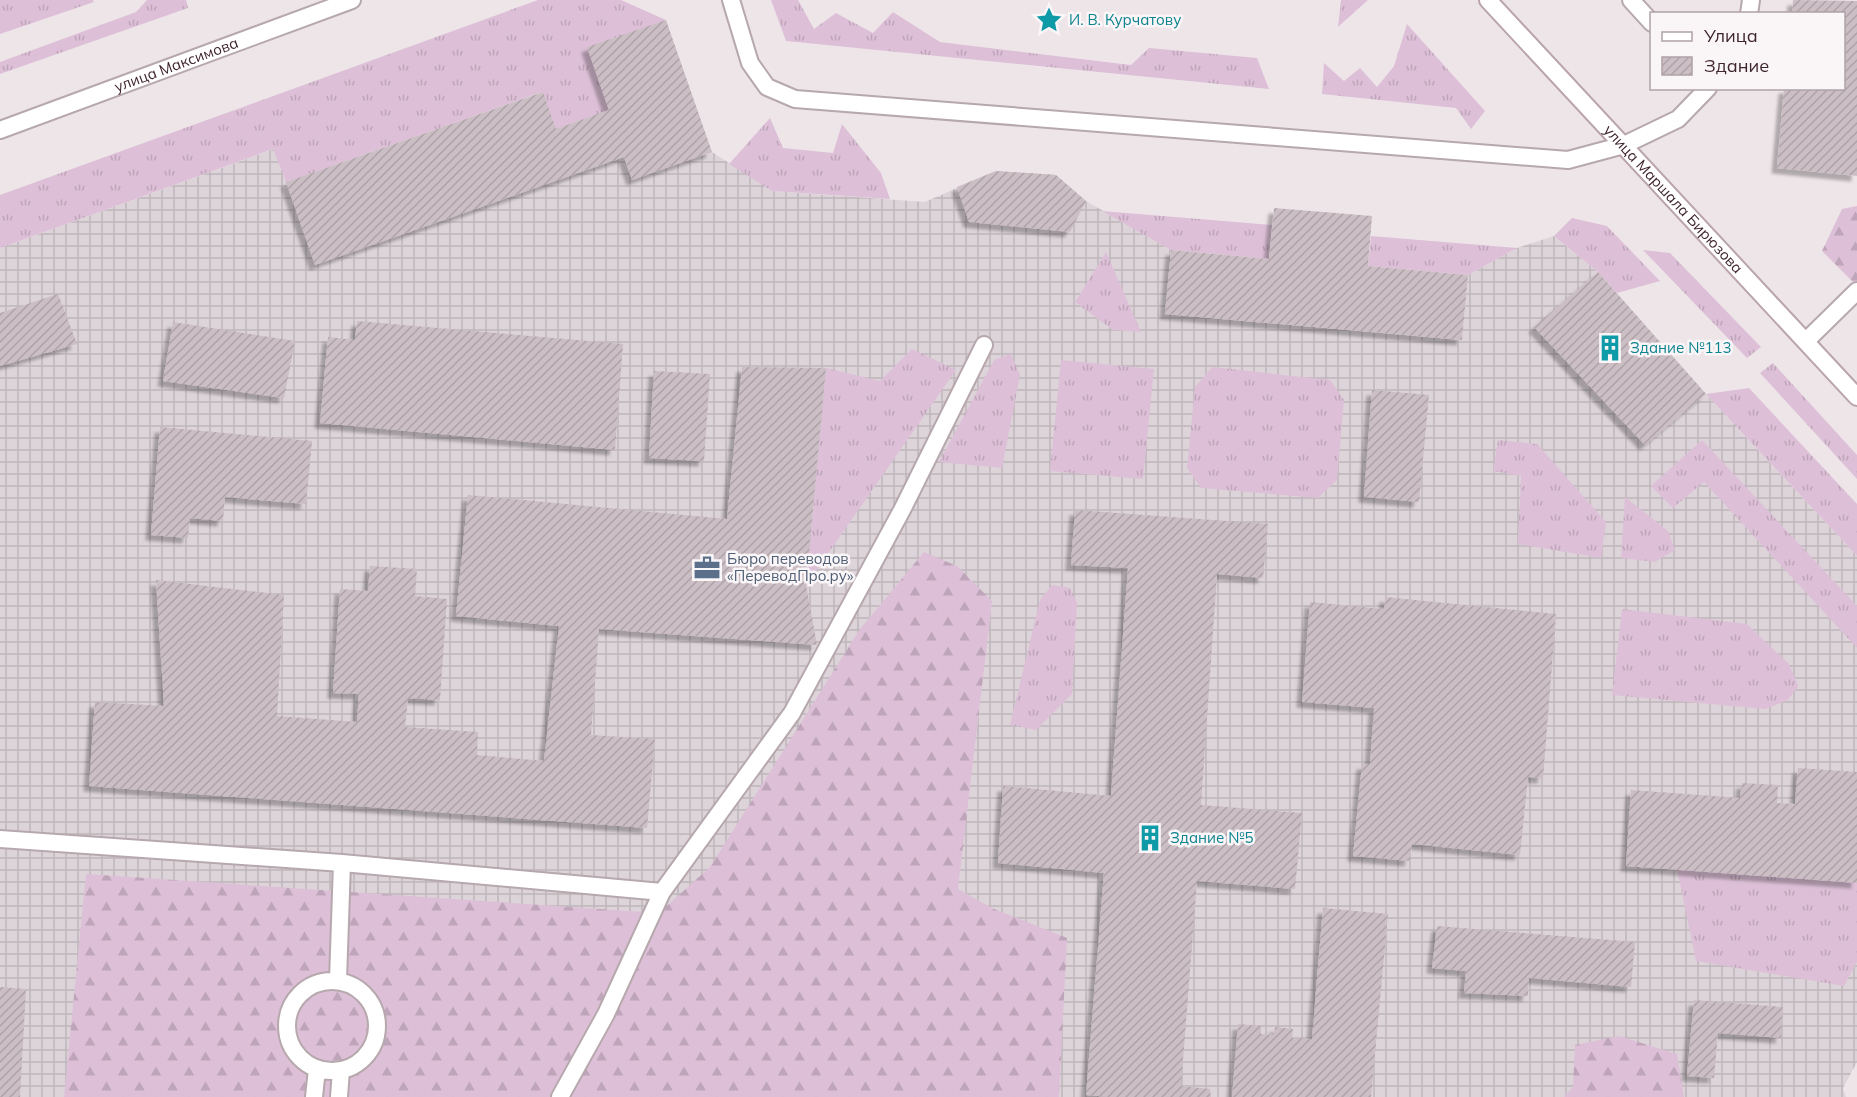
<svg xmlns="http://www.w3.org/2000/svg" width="1857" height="1097" font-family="Mulish,sans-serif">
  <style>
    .industrial { fill: url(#industrial-grid) }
    .grass { fill: url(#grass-tufts) }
    .forest { fill: url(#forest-firs) }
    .building { fill: url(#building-hatch); filter: url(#shadow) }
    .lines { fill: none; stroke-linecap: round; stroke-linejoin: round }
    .service-casing { stroke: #b6a8ad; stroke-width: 20 }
    .tertiary-casing { stroke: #b6a8ad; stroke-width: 20 }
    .secondary-casing { stroke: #b9a4ac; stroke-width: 20 }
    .service { stroke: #fff; stroke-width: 16 }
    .tertiary { stroke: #fff; stroke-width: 16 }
    .secondary { stroke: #fff; stroke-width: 16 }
    .labels { text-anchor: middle; stroke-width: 5; stroke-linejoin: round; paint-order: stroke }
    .culture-label { font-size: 15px; fill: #0d838f; stroke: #faf6f8; text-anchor: start }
    .street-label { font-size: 15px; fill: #3f252d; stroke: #faf6f8 }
    .service-label { font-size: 15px; fill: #4e5e75; stroke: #faf6f8; text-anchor: start }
  </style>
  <defs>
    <pattern id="industrial-grid" width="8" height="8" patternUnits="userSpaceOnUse" patternTransform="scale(1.5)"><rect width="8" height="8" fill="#ddd4d9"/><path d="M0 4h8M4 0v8" fill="none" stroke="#bfb6bb"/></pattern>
    <pattern id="grass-tufts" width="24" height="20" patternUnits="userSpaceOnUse" patternTransform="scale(1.5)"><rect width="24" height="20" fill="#ddc0d7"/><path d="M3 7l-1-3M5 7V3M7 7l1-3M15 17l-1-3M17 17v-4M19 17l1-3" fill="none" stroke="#bfa5b9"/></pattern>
    <pattern id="forest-firs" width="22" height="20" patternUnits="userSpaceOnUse" patternTransform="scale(1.5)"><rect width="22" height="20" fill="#ddc0d7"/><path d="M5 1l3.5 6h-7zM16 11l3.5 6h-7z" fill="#bfa5b9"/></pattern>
    <pattern id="building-hatch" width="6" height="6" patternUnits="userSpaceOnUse" patternTransform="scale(1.5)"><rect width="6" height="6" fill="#cbbec4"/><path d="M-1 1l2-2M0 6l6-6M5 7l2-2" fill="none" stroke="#afa3a9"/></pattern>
    <filter id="shadow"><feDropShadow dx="-5.5" dy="5.5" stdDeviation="1.5" flood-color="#0004"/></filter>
  </defs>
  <rect width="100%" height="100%" fill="#eee5e9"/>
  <!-- industrial -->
  <path class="industrial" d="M543 92 609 110 712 152 772 191 925 202 996 171 1056 175 1086 201 1171 250 1165 314 1462 340 1468 275 1517 248 1554 236 1598 272 1706 394 1857 556V1062L1843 1088 1846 1097H0V248L274 149 286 182Z"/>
  <!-- grass -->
  <path class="grass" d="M0 0H93L94 2 0 34Z
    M147 0H186L188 8 0 74V62L136 12Z
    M538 0H621L666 20 609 110 556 129 542 92 286 182 273 149 0 248V195Z
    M771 0H798L814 29 836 13 873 33 893 12 940 42 1131 65 1149 48 1257 58 1269 89 786 41Z
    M1341 0H1368L1338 27Z
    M1407 24 1485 111 1471 129 1456 108 1322 94 1324 63 1344 81 1360 68 1377 87 1394 66Z
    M770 118 783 148 833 153 842 124 881 173 890 199 772 191 729 164Z
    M1102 211 1272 225 1269 259 1171 250Z
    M1572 218 1607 226 1660 281 1617 293 1598 272 1554 236Z
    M1371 236 1517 248 1468 275 1368 266Z
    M1643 250 1670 253 1761 347 1747 358Z
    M1106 252 1141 332 1113 330 1075 302Z
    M912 349 956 370 806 585 826 368 880 381Z
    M1011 354 1020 375 1002 468 939 462 994 360Z
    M1061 360 1154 369 1143 479 1050 471Z
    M1773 363 1857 455V479L1760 373Z
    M1212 367 1330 380 1344 400 1337 480 1318 498 1201 488 1187 468 1195 387Z
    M1749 388 1857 504V556L1706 394Z
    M1498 440 1537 444 1606 522 1601 558 1518 544 1521 476 1493 471Z
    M1702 440 1857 606V648L1704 482 1673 508 1651 486Z
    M1625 497 1668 531 1675 550 1655 562 1621 558Z
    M1052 585 1070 588 1077 603 1072 694 1036 730 1010 725 1040 600Z
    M1622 609 1747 624 1789 664 1798 686 1788 700 1765 709 1612 695Z
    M1677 869 1857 883V962L1844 986 1696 961Z"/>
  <!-- forest -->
  <path class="forest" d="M1857 206V286L1822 251 1842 209Z
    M924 552 957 566 992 601 958 889 992 908 1067 938 1059 1097H64L86 874 659 913 710 867 860 629Z
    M1619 1036 1677 1054 1684 1097H1564L1573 1087 1575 1045Z"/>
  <!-- building -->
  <path class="building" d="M1793 0 1857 1V176L1777 168 1784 88H1844V14H1792Z
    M666 20 712 152 632 180 624 157 315 265 286 182 543 92 556 129 609 110 587 47Z
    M996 171 1056 175 1086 201 1070 232 969 222 957 187Z
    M1274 208 1372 216 1368 266 1468 275 1462 340 1165 314 1171 250 1269 259Z
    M1598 272 1706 394 1645 445 1534 327Z
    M58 294 77 344 0 366V313Z
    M357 321 623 344 615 450 320 423 328 337 355 340Z
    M173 322 295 341 284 398 163 381Z
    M742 367 826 368 806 585 817 645 599 629 591 735 655 739 647 828 89 786 95 702 164 706 156 580 284 595 277 716 357 722 359 694 333 693 340 589 368 591 370 566 417 569 415 596 447 599 440 700 408 698 405 727 478 732 477 755 544 761 559 626 456 616 468 495 727 519Z
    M654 371 710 374 704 461 649 458Z
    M1372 390 1429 395 1419 502 1364 497Z
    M160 427 312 441 306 504 225 497 223 521 190 518 188 538 151 535Z
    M1075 510 1268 524 1263 578 1217 574 1201 805 1302 813 1295 889 1197 881 1181 1086 1210 1089 1211 1097H1110L1086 1095 1104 873 998 863 1003 786 1111 796 1128 568 1071 565Z
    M1385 597 1556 614 1543 778 1528 777 1520 855 1412 844 1410 861 1353 856 1362 764H1370L1374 708 1302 702 1310 602 1384 609Z
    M1798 768 1857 772V883L1626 866 1631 790 1740 798 1742 783 1778 785 1777 803 1795 804Z
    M1323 908 1388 914 1371 1097H1232L1238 1024 1261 1026V1034L1274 1035 1275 1027 1293 1029 1292 1038 1312 1039Z
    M1437 926 1635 942 1631 987 1529 978 1528 996 1464 993 1466 971 1432 968Z
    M0 987 26 989 20 1097H0Z
    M1694 1000 1783 1007 1781 1038 1718 1033 1714 1078 1687 1076Z"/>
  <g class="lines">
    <!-- service casing -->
    <g class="service-casing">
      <path id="service" d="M731 0 750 63 767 87 795 99 1568 160 1624 145 1678 119 1708 88
        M1631 0 1652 23
        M1749 14 1751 0
        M1806 341 1857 291
        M0 839 342 863 662 892
        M338 980 342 863
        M287 1026a45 45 0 1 1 90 0a45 45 0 1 1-90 0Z
        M314 1097 317 1069
        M339 1097 341 1070
        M560 1097 606 1014 662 892 792 713 902 510 984 345"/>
    </g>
    <!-- tertiary casing -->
    <g class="tertiary-casing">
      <g id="tertiary">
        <path id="s1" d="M0 130 352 0"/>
      </g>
    </g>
    <!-- secondary casing -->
    <g class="secondary-casing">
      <g id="secondary">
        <path id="s2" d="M1488 0 1857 397"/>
      </g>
    </g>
    <!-- service -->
    <use href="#service" class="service"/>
    <!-- tertiary -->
    <use href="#tertiary" class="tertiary"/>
    <!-- secondary -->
    <use href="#secondary" class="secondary"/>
  </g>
  <!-- icons -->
  <defs>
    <g id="sight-bare" transform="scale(2.07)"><path d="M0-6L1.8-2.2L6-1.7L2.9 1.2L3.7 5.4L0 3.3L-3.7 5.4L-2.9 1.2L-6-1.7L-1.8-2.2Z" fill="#0f9aa8" stroke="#faf6f8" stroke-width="2.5" paint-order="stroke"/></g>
    <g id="building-bare" transform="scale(2.07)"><path d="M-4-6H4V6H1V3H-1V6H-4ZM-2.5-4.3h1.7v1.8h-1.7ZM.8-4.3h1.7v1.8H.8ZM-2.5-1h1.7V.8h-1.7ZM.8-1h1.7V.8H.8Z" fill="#0f9aa8" stroke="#faf6f8" stroke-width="2.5" paint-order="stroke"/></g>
    <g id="office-bare" transform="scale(2.07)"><path d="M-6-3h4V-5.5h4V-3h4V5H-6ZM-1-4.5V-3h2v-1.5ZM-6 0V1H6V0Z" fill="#5c6f8a" stroke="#faf6f8" stroke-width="2.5" paint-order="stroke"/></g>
  </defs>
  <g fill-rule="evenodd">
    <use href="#sight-bare" x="1049" y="20"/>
    <use href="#building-bare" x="1610" y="348"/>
    <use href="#office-bare" x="707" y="568"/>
    <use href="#building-bare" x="1150" y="838"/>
  </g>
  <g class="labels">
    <!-- culture labels -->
    <g class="culture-label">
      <text x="1069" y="25">И. В. Курчатову</text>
      <text x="1630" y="353">Здание №113</text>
      <text x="1170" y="843">Здание №5</text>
    </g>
    <!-- street labels -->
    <g class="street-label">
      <text dy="5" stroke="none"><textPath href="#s1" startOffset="188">улица Максимова</textPath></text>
      <text dy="5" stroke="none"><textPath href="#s2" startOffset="272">улица Маршала Бирюзова</textPath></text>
    </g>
    <!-- service labels -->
    <g class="service-label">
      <text x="727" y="564">Бюро переводов<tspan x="727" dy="17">«ПереводПро.ру»</tspan></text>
    </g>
  </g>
  <!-- legend -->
  <rect x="1650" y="12" width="195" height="78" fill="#faf6f8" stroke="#afa2a7" stroke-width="1.5"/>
  <rect x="1662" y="32" width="30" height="9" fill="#ffffff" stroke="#afa2a7" stroke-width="1.5"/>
  <text x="1704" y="42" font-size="18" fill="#3f252d">Улица</text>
  <rect x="1662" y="57" width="30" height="18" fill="url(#building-hatch)" stroke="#afa2a7" stroke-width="1.5"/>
  <text x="1704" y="72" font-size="18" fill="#3f252d">Здание</text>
</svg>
